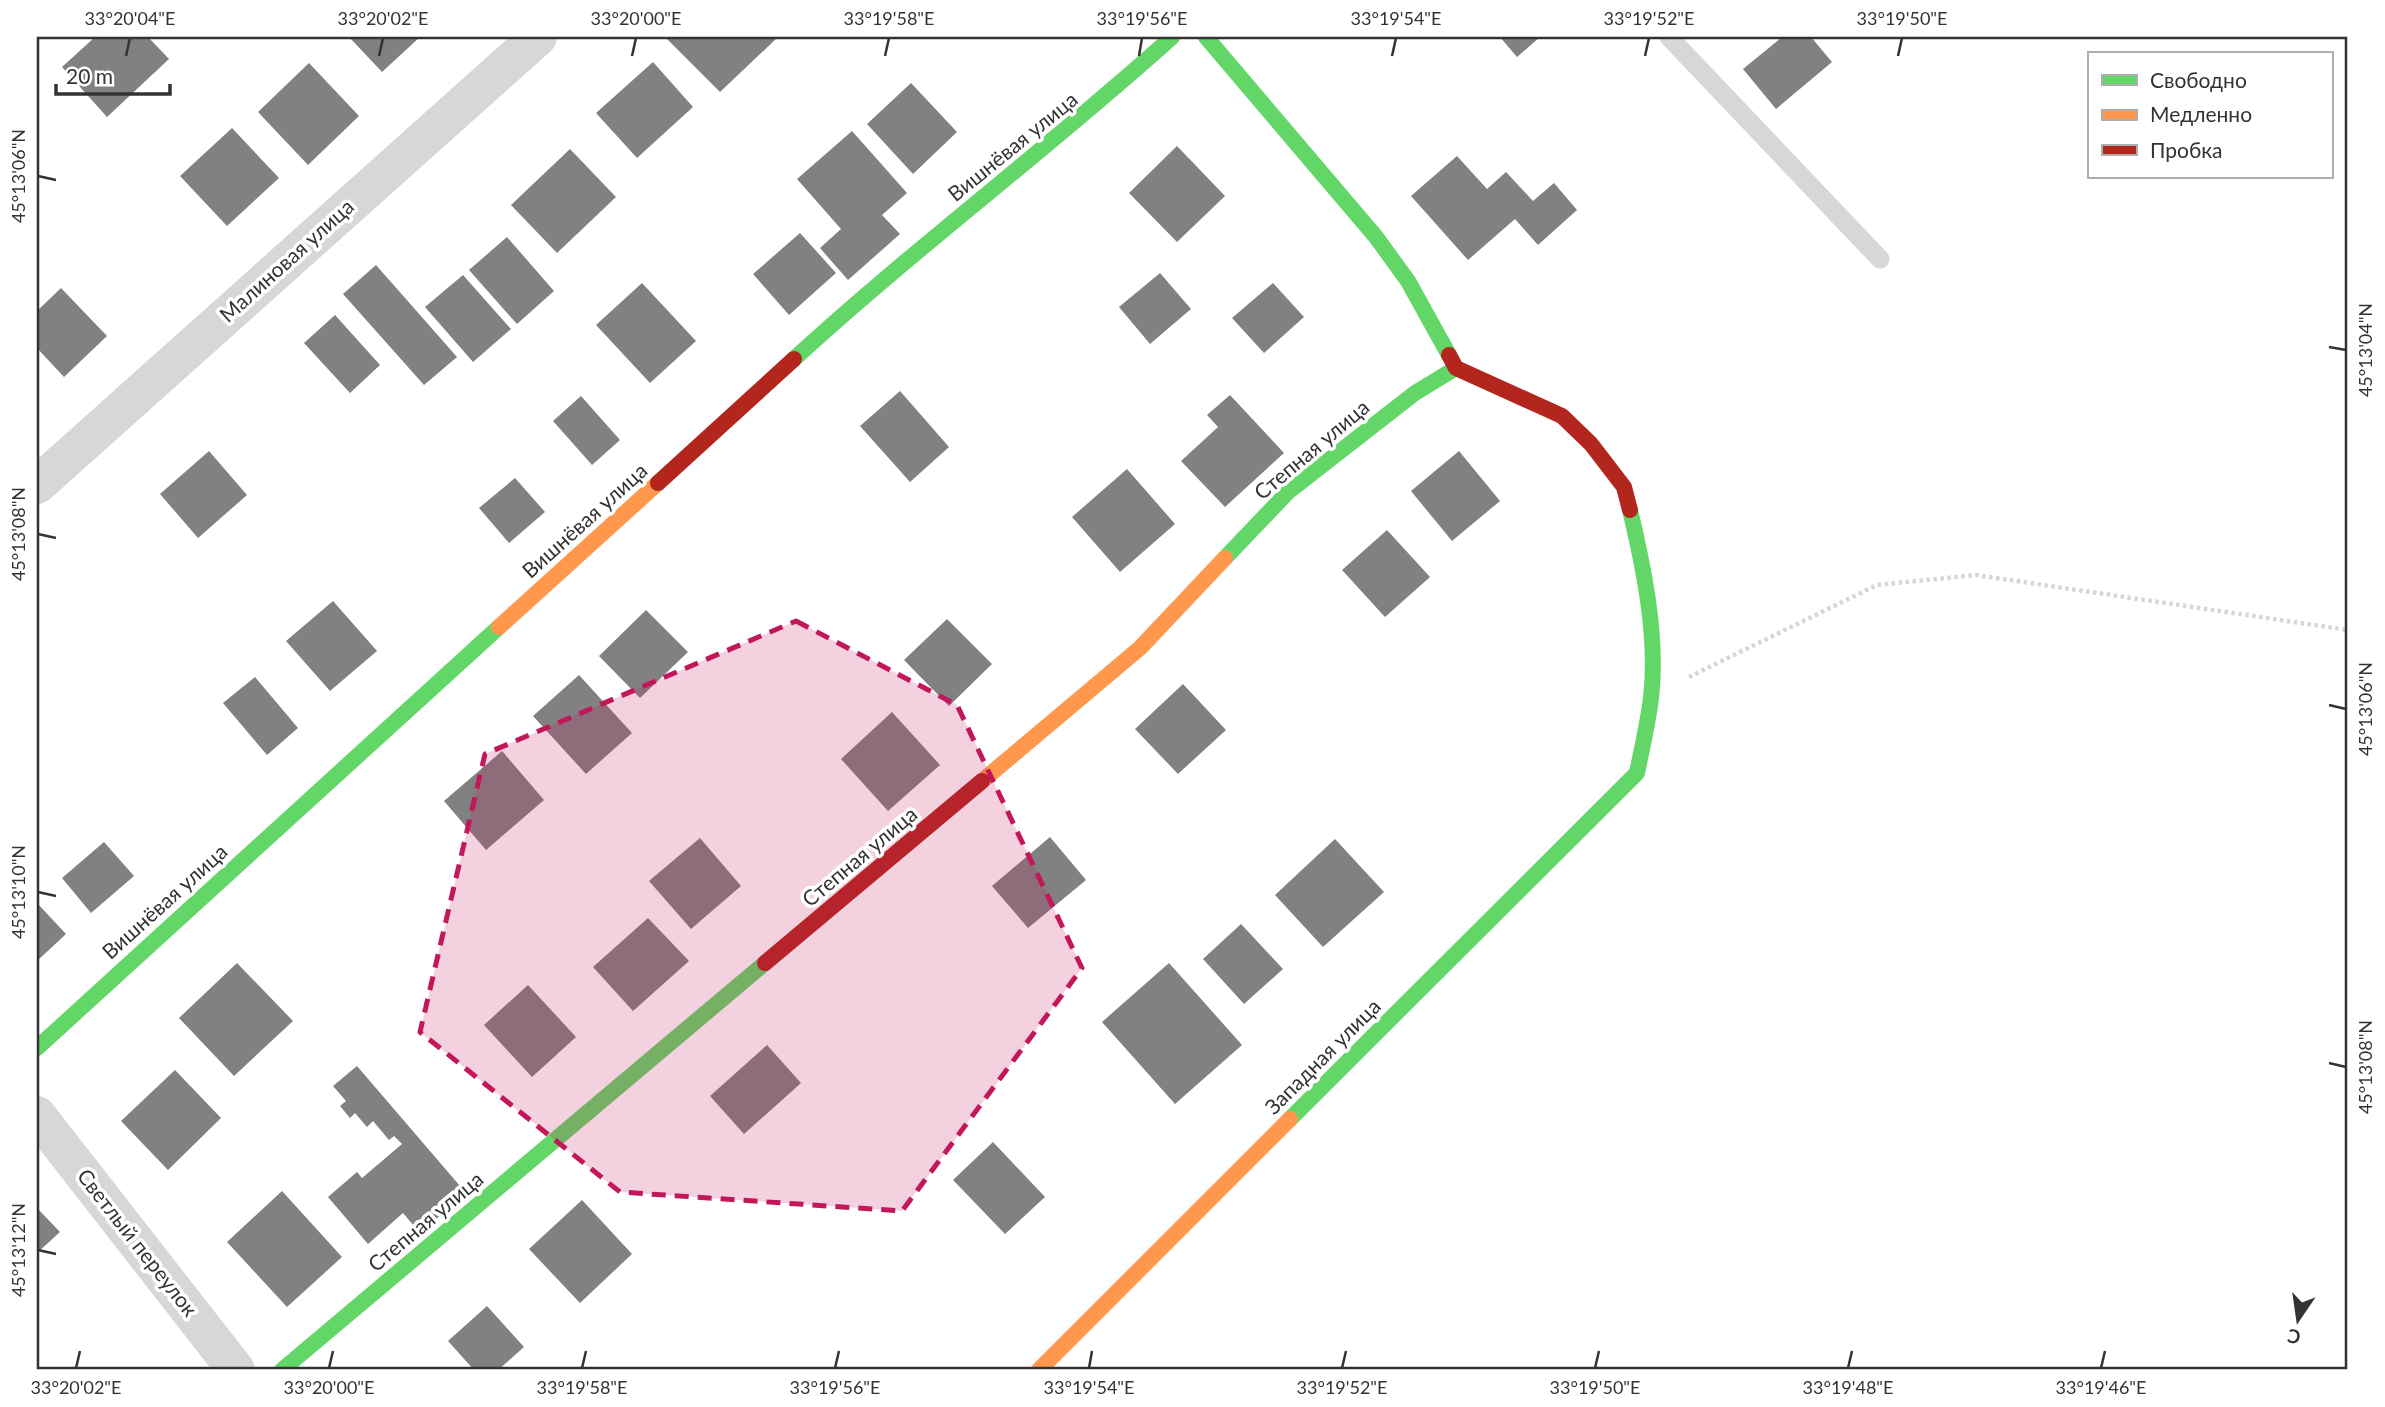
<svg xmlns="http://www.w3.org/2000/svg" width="2385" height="1407" font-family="Lato,sans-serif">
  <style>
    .building { fill: #818181 }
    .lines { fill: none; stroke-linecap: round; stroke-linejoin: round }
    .path { stroke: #d6d6d6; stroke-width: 4.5; stroke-dasharray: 3.5 3.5; stroke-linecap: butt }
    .lane { stroke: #d7d7d7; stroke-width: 19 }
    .street { stroke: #d7d7d7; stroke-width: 38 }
    .fast { stroke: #63d668; stroke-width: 16 }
    .slow { stroke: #ff974d; stroke-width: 16 }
    .jam { stroke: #b3261e; stroke-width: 16 }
    .marked { fill: #c2185b; fill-opacity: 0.2; stroke: #c2185b; stroke-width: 5; stroke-dasharray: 14 9; stroke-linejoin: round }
    .ticks { fill: none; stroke: #333; stroke-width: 2.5 }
    .labels { text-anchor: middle; stroke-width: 7; stroke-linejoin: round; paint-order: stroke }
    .street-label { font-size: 21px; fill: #333; stroke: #fff }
    .neatline { fill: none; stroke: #333; stroke-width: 2.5 }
    .ticks-label { font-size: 18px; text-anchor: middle; fill: #333 }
  </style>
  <rect width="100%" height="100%" fill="#fff"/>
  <!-- building -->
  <path class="building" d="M95 37H148L169 59 107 117 62 67Z
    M349 37H420L382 72Z
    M665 37H778L720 92Z
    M1500 37H1540L1517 57Z
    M1782 37H1811L1832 62 1776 109 1743 69Z
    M653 62 693 107 637 158 596 113Z
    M309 63 359 116 308 165 258 112Z
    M911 83 957 132 913 174 867 124Z
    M232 128 279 178 227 226 180 176Z
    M852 131 907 193 882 215 900 234 848 280 820 248 841 229 797 179Z
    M1177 146 1225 196 1177 242 1129 193Z
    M570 149 616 197 557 253 511 205Z
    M1457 156 1487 189 1506 172 1533 201 1554 183 1577 210 1538 245 1515 219 1468 260 1411 196Z
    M800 233 836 273 789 315 753 274Z
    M507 237 554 291 517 324 469 270Z
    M376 265 457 357 424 385 343 294Z
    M1160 273 1191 309 1150 344 1119 307Z
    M463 275 511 329 473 362 425 307Z
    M642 283 696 341 650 383 596 325Z
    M1273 283 1304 317 1264 353 1232 318Z
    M61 288 107 336 64 377 37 348V311Z
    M335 315 380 365 350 393 304 343Z
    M900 391 949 447 910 482 860 426Z
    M1230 395 1284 453 1225 507 1181 461 1218 427 1207 415Z
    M581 396 620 440 592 465 553 421Z
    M209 451 247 495 198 538 160 494Z
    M1459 451 1500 501 1452 541 1411 491Z
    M1127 469 1175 524 1120 572 1072 517Z
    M515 478 545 512 509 543 479 508Z
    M1387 530 1430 577 1385 617 1342 570Z
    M333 601 377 651 330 691 286 641Z
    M646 610 688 652 640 698 599 656Z
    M947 619 992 664 949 706 904 660Z
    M579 675 632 733 586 774 533 716Z
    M255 677 298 728 267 755 223 703Z
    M1183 684 1226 730 1178 774 1135 729Z
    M892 712 940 765 888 811 841 759Z
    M502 751 544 800 486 850 444 801Z
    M1050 837 1086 880 1028 928 992 886Z
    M700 838 741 886 691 929 649 881Z
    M1335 839 1384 892 1323 947 1275 895Z
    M104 842 134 876 91 913 62 878Z
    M37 903 66 934 37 961Z
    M648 918 689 961 633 1011 593 967Z
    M1241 924 1283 969 1244 1004 1203 959Z
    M237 963 293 1021 234 1076 179 1018Z
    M1169 963 1242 1045 1175 1104 1102 1022Z
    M528 985 576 1037 532 1077 484 1025Z
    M767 1045 801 1083 744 1134 710 1096Z
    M357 1066 466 1193 420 1233 403 1213 368 1244 328 1197 357 1172 362 1178 402 1144 394 1136 389 1140 373 1121 367 1127 355 1113 350 1118 340 1106 346 1101 333 1086Z
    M175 1070 221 1118 168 1170 121 1121Z
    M993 1142 1045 1197 1005 1234 953 1180Z
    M282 1191 342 1257 287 1307 227 1242Z
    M582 1200 632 1254 580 1303 529 1249Z
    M37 1208 60 1232 37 1253Z
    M487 1306 524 1347 498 1370H474L448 1341Z"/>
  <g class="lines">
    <!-- path -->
    <path class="path" d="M1689 677 1877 585 1976 575 2348 630"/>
    <!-- lane -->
    <path class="lane" d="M1669 37 1880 259"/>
    <!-- street -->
    <path class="street" d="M37 485 538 37
      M37 1115 236 1370"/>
    <!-- fast -->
    <path class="fast" d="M1206 37 1376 237 1408 281 1449 355
      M794 359C916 247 1049 148 1172 37
      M1225 558 1288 492 1415 393 1456 368
      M37 1048 499 627
      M1290 1119 1637 773C1642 748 1648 723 1651 698 1658 637 1644 569 1630 510
      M282 1370 765 963"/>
    <!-- slow -->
    <path class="slow" d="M499 627 658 483
      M982 781 1140 648 1225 558
      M1039 1370 1290 1119"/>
    <!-- jam -->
    <path class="jam" d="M1449 355 1456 368 1562 416 1591 444 1624 487 1630 510
      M658 483 794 359
      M765 963 982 781"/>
  </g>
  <!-- marked area -->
  <path class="marked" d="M796 621 957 705 1082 968 902 1211 620 1192 420 1032 485 754Z"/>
  <!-- ticks -->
  <path class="ticks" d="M126 56 130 38M379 56 383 38M632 56 636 38M885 56 889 38M1139 56 1142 38M1392 56 1396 38M1645 56 1649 38M1898 56 1902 38M38 176 56 180M2329 347 2346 350M38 534 56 538M2329 705 2346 709M38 892 56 896M2329 1063 2346 1067M38 1250 56 1254M76 1368 80 1351M329 1368 333 1351M582 1368 586 1351M835 1368 839 1351M1089 1368 1092 1351M1342 1368 1346 1351M1595 1368 1599 1351M1848 1368 1852 1351M2101 1368 2105 1351"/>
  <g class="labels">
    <!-- street labels -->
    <g class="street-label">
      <text transform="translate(1013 147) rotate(-39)" y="7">Вишнёвая улица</text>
      <text transform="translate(287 261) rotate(-42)" y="7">Малиновая улица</text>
      <text transform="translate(1312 450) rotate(-40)" y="7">Степная улица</text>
      <text transform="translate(585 521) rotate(-42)" y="7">Вишнёвая улица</text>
      <text transform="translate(860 857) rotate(-40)" y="7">Степная улица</text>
      <text transform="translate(165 902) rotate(-42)" y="7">Вишнёвая улица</text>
      <text transform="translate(1323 1057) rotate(-45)" y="7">Западная улица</text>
      <text transform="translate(426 1222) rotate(-40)" y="7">Степная улица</text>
      <text transform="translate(137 1243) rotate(52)" y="7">Светлый переулок</text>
    </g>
  </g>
  <!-- border -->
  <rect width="2385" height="1407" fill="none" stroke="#ffffff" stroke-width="77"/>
  <!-- legend -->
  <rect x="2088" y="52" width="245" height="126" fill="#ffffff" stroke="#adadad" stroke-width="2"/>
  <rect x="2102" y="75" width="35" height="10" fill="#63d668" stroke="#adadad" stroke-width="2"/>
  <text x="2150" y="88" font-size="21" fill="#333333">Свободно</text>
  <rect x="2102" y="110" width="35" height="10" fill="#ff974d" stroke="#adadad" stroke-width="2"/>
  <text x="2150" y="122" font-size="21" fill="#333333">Медленно</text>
  <rect x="2102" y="145" width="35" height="10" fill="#b3261e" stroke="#adadad" stroke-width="2"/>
  <text x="2150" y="158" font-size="21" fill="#333333">Пробка</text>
  <!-- north arrow -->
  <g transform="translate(2298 1320) rotate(193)" stroke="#ffffff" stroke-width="5" paint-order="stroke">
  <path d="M0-5L12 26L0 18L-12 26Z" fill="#333333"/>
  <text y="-10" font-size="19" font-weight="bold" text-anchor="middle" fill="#333333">С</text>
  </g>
  <!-- scale -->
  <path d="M56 84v10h114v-10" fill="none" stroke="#333333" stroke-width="3.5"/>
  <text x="66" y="84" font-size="21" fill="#333333" stroke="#ffffff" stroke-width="5" paint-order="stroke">20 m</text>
  <rect x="38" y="38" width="2308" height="1330" class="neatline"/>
  <g class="ticks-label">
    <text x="130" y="25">33°20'04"E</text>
    <text x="383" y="25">33°20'02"E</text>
    <text x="636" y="25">33°20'00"E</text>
    <text x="889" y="25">33°19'58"E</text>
    <text x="1142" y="25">33°19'56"E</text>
    <text x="1396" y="25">33°19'54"E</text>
    <text x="1649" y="25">33°19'52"E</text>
    <text x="1902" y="25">33°19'50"E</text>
    <text transform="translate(19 176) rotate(-90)" y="6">45°13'06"N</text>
    <text transform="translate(2366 350) rotate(-90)" y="6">45°13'04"N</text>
    <text transform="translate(19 534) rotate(-90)" y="6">45°13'08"N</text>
    <text transform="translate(2366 709) rotate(-90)" y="6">45°13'06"N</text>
    <text transform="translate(19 892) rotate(-90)" y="6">45°13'10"N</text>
    <text transform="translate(2366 1067) rotate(-90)" y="6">45°13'08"N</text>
    <text transform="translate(19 1250) rotate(-90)" y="6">45°13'12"N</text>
    <text x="76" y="1394">33°20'02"E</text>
    <text x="329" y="1394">33°20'00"E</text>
    <text x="582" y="1394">33°19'58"E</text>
    <text x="835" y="1394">33°19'56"E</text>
    <text x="1089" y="1394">33°19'54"E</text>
    <text x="1342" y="1394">33°19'52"E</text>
    <text x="1595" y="1394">33°19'50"E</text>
    <text x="1848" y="1394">33°19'48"E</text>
    <text x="2101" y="1394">33°19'46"E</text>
  </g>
</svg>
